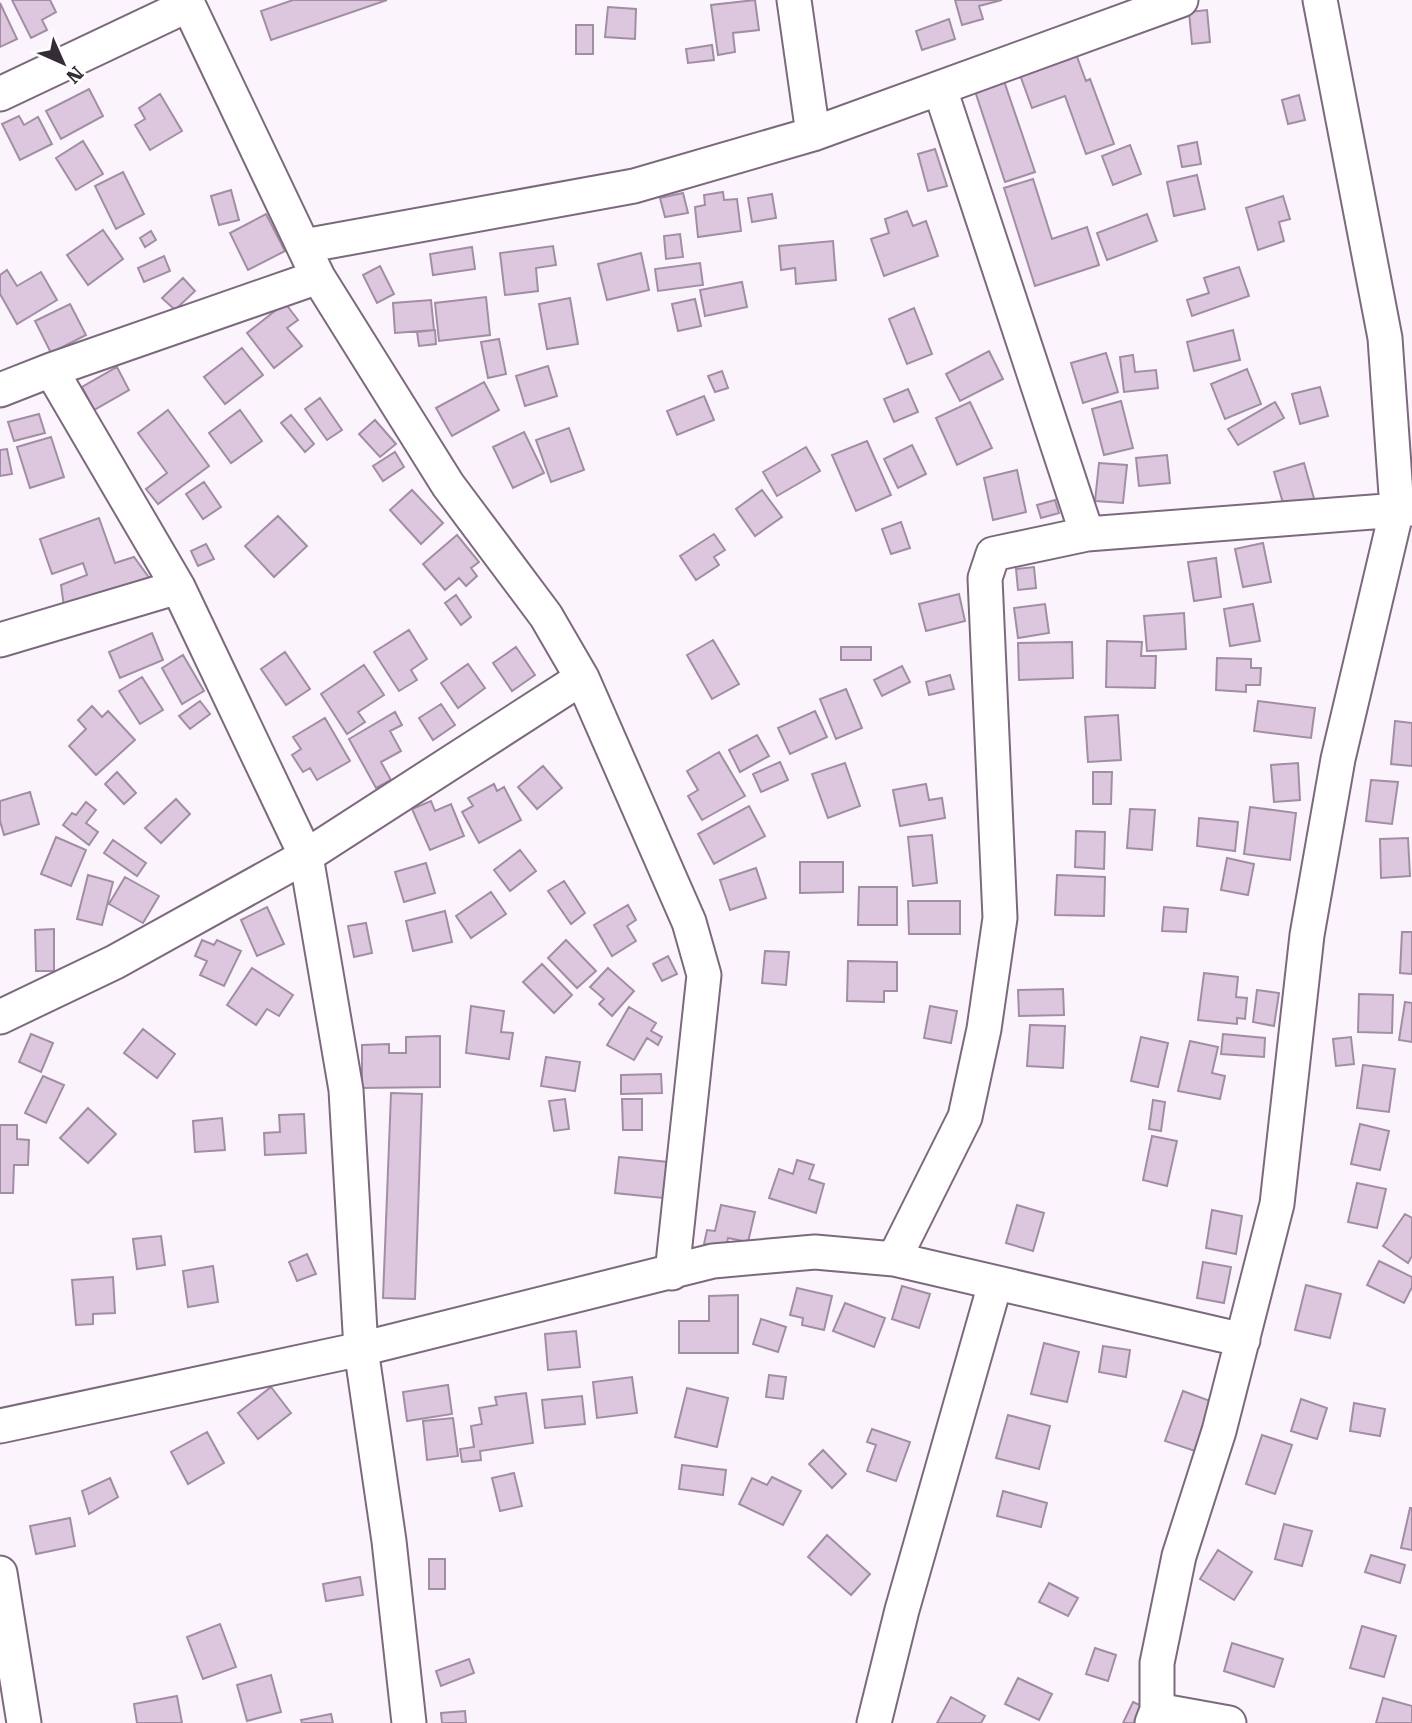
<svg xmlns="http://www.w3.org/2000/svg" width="1412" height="1723" font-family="'Roboto Serif',serif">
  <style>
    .building { fill: #dcc7de; stroke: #a28ea4; stroke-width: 2 }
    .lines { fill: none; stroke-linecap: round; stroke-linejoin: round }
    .street-casing { stroke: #7c697e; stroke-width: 37 }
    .street { stroke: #fff; stroke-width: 33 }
  </style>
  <rect width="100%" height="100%" fill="#fcf4fd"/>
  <!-- building -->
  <path class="building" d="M12 0H50L56 12 42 20 47 30 31 38Z
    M293 0H387L271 40 261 11Z
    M755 0 759 30 733 33 735 52 718 55 711 5Z
    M955 0H1002L979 6 983 19 962 25Z
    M0 3 17 39 0 47Z
    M608 7 636 9 635 39 605 37Z
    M1207 10 1210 42 1192 44 1189 12Z
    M949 19 955 39 922 50 916 31Z
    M576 25H593V54H576Z
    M712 45 714 60 688 63 686 49Z
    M1076 54 1086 81 1090 79 1114 144 1086 154 1065 96 1032 108 1020 75Z
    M1004 81 1035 172 1005 182 975 91Z
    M89 89 103 116 61 139 46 111Z
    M160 94 182 131 150 150 135 125 145 119 139 108Z
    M1299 95 1305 120 1288 124 1282 100Z
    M19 116 24 125 38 117 52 144 20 160 2 124Z
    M83 141 103 174 76 190 56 158Z
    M1197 142 1201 164 1182 167 1178 146Z
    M1130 145 1141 174 1113 185 1102 156Z
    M935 149 947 186 928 191 918 154Z
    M123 172 144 214 116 229 95 186Z
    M1197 175 1205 209 1174 216 1167 182Z
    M1033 179 1052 239 1087 227 1099 265 1035 286 1004 188Z
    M231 190 239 220 219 225 211 196Z
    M723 192 724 200 737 199 741 231 698 237 695 207 705 205 704 195Z
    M683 193 688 213 665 217 660 198Z
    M772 194 776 218 752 222 748 198Z
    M1283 196 1290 219 1279 222 1284 241 1258 250 1246 208Z
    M907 211 913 226 926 221 938 256 884 276 871 239 889 233 885 219Z
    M266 214 285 251 248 270 230 233Z
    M1147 214 1157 241 1107 260 1097 233Z
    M103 230 123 259 88 285 67 255Z
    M151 231 156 240 145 247 140 238Z
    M680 234 683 257 666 259 664 236Z
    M833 241 836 280 796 284 795 268 781 270 779 246Z
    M553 246 556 265 536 268 538 291 505 295 500 253Z
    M472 247 475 269 433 275 430 254Z
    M641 253 649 290 607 300 598 264Z
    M164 256 170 271 144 282 138 268Z
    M700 263 703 285 658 291 655 269Z
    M380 266 394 294 377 303 363 275Z
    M1239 267 1249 296 1192 316 1187 300 1209 293 1204 278Z
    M7 270 17 286 41 272 57 300 17 324 0 294V275Z
    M183 278 195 291 175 310 162 298Z
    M742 282 747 307 705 316 700 290Z
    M486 297 490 335 439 341 435 303Z
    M570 298 578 344 547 349 539 304Z
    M695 299 701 326 678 331 672 304Z
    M431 300 434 330 395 333 393 303Z
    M285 303 298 320 287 328 302 346 274 368 247 333Z
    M70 304 86 335 51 353 35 321Z
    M914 308 932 354 907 364 889 319Z
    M435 330 436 344 419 346 417 332Z
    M1233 330 1240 360 1194 371 1187 342Z
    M499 339 506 374 488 378 481 342Z
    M242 348 263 375 225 404 204 377Z
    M989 351 1003 379 960 401 946 374Z
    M1106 353 1118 392 1083 403 1071 363Z
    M1133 355 1135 372 1156 370 1158 388 1124 392 1120 357Z
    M548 366 557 396 525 406 516 376Z
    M117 367 129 390 94 410 82 387Z
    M1247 369 1261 404 1225 419 1211 384Z
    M722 371 728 388 715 392 708 376Z
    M484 382 499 410 452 436 436 408Z
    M1320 387 1328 416 1300 424 1292 394Z
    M908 389 918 412 894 422 884 399Z
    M704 396 714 420 677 435 667 411Z
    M320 398 342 430 327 440 305 409Z
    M1121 401 1133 448 1104 455 1092 409Z
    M970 402 992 448 957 465 936 418Z
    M1275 402 1284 418 1238 445 1228 429Z
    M168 410 209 466 158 504 146 489 167 473 138 433Z
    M240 410 262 441 231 463 209 433Z
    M39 414 45 433 14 441 8 422Z
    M291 415 314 444 305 452 281 423Z
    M375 420 396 444 380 457 359 434Z
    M569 428 584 470 551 482 536 440Z
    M524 432 544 473 513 488 493 447Z
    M51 437 64 477 30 488 17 447Z
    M867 441 891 495 856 511 832 455Z
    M912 445 926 474 898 488 884 459Z
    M806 447 820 471 777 496 763 472Z
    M7 449 12 474 0 476V450Z
    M395 452 404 467 383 481 373 466Z
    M1167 455 1170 483 1139 486 1136 458Z
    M1099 463 1127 465 1123 503 1095 501Z
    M1304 463 1315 502 1285 510 1274 472Z
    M1017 470 1026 512 993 520 984 478Z
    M204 482 221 507 203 519 186 494Z
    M412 490 443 523 421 544 390 510Z
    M762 490 782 517 755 536 736 509Z
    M1055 500 1059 513 1041 518 1037 505Z
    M278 516 307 546 274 577 245 546Z
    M99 518 115 563 134 557 150 579 64 607 61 585 87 575 83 563 52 574 40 539Z
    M901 522 910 548 891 554 882 529Z
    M714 534 725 550 714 557 719 565 696 580 680 556Z
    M457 535 479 562 471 568 477 576 466 586 459 578 445 590 423 564Z
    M1263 543 1271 582 1243 587 1235 549Z
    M206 544 214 559 198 566 191 551Z
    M1216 558 1221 597 1194 601 1188 562Z
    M1034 567 1036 588 1018 590 1016 569Z
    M959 594 965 621 926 631 919 604Z
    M456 595 471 617 461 625 445 603Z
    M1045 604 1049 633 1018 638 1014 608Z
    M1253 604 1260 641 1230 646 1224 609Z
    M1184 613 1186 649 1147 651 1144 616Z
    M409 630 427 659 411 670 417 680 399 691 374 652Z
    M152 633 163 660 120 678 109 652Z
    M713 640 739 684 712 699 687 655Z
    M1107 641 1142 642 1141 656H1156L1155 688 1106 687Z
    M1072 642 1073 678 1019 680 1018 643Z
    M516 647 535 675 512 691 493 663Z
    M841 647H871V660H841Z
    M285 652 310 689 286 705 261 669Z
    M183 655 204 691 182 704 162 668Z
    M1217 658 1251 659V668H1261L1260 685H1246V692L1216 690Z
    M468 664 485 688 458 708 441 683Z
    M364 665 384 695 358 712 365 722 347 734 321 694Z
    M902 666 910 682 882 696 874 680Z
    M950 675 954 689 929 695 926 682Z
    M142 677 163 710 140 724 119 691Z
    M846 689 862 728 836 739 820 699Z
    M200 701 210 714 190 729 179 716Z
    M1258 701 1315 708 1311 738 1254 731Z
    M441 704 455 725 433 740 419 718Z
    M92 706 102 717 108 711 135 740 96 775 69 746 86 729 78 720Z
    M815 711 827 737 790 754 778 728Z
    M395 712 402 725 390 731 401 751 381 762 391 780 376 788 349 739Z
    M1118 715 1121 760 1088 762 1085 717Z
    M325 718 350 761 317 780 310 768 303 772 292 755 301 749 293 737Z
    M1395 721 1412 723V766L1391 764Z
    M757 735 769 756 740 772 729 750Z
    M719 752 745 796 702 820 688 796 698 790 687 771Z
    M780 762 788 780 761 792 753 774Z
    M845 763 860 806 828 818 812 774Z
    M1298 763 1300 800 1274 802 1271 765Z
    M543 766 562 788 537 809 518 787Z
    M117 772 136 793 124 804 105 784Z
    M1093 772H1112L1111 804H1093Z
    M1371 780 1398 782 1392 824 1366 821Z
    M494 784 497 791 504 787 521 820 479 843 462 812 473 806 468 798Z
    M926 784 929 800 942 798 945 818 900 826 893 790Z
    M30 792 39 824 4 835 0 821V801Z
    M176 799 190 814 161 843 145 828Z
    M431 801 435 811 451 804 464 836 430 850 412 809Z
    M86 802 96 810 86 823 98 832 89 845 63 825 72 813 76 815Z
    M749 806 765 836 714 864 698 834Z
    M1250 807 1296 813 1290 860 1244 854Z
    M1130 809 1155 810 1152 850 1127 848Z
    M1199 818 1238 822 1235 851 1197 846Z
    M1076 831 1105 832 1104 869 1075 867Z
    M932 835 937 883 913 886 908 837Z
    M56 837 86 850 71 886 41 874Z
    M1408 838 1410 876 1381 878 1380 839Z
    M113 840 146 863 137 876 104 853Z
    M520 850 536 871 510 891 494 870Z
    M1227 858 1254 864 1248 895 1221 890Z
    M800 862H843V892L800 893Z
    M426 863 435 893 404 902 395 872Z
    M756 868 766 898 730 910 720 880Z
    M88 875 113 882 102 925 77 919Z
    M1057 875 1105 877 1104 916 1055 915Z
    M125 877 159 896 143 923 109 904Z
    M564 881 585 913 571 924 548 891Z
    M859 887H897V925H858Z
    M491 892 506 914 471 938 456 916Z
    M908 901H960V934H909Z
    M628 905 636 920 627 926 636 941 612 956 594 925Z
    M267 907 284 944 257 956 241 920Z
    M1164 907 1188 909 1186 932 1162 931Z
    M445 911 452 942 413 951 406 921Z
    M366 923 372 953 354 957 348 926Z
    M54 929V971H36L35 930Z
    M1402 932H1412V974L1400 973Z
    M202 940 214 945 217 940 241 951 224 986 200 975 207 961 195 956Z
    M566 940 596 971 577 988 548 958Z
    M765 951 789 952 786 985 762 983Z
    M668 956 677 974 662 981 653 964Z
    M848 961 897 962V991H884V1002L847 1001Z
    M542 964 572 995 554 1013 523 982Z
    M252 968 293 995 279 1016 267 1009 256 1025 227 1005Z
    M608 968 634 991 612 1016 599 1004 604 999 590 987Z
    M1204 973 1238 977 1236 997 1247 998 1245 1019 1237 1018V1024L1198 1020Z
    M1063 989 1064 1015 1019 1016 1018 990Z
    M1257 990 1279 993 1274 1026 1253 1022Z
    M1359 994 1393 995 1392 1033 1358 1032Z
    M1405 1002 1412 1003V1042L1399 1040Z
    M471 1006 504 1011 501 1032 513 1033 509 1059 466 1053Z
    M930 1006 957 1011 951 1043 924 1038Z
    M629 1007 656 1023 651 1031 662 1037 658 1045 647 1038 634 1060 607 1045Z
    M1030 1025 1065 1026 1063 1068 1027 1066Z
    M143 1029 175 1054 157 1078 124 1053Z
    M31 1034 53 1043 41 1072 19 1062Z
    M1223 1034 1265 1038 1264 1057 1221 1054Z
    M440 1036V1087L362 1088V1045L389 1044V1053H406V1037Z
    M1141 1037 1168 1043 1158 1087 1131 1081Z
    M1351 1037 1354 1064 1336 1066 1333 1039Z
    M1190 1041 1218 1047 1212 1073 1225 1076 1220 1099 1178 1091Z
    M546 1057 580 1062 575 1091 541 1086Z
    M1363 1065 1395 1069 1389 1112 1357 1108Z
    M661 1074 662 1093 621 1094V1075Z
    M43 1076 64 1085 46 1123 25 1113Z
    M391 1093 422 1094 415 1299 383 1298Z
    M565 1099 569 1129 554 1131 549 1101Z
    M622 1099H642V1130H623Z
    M1153 1100 1165 1102 1161 1131 1149 1129Z
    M88 1108 116 1134 88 1163 60 1138Z
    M304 1114 306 1153 265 1155 264 1133 280 1132 279 1115Z
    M222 1118 225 1150 195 1152 193 1121Z
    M1360 1124 1389 1131 1380 1170 1351 1164Z
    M0 1125H17V1139L29 1140 28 1165H14L13 1193H0Z
    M1152 1136 1177 1141 1167 1186 1143 1180Z
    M619 1157 668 1162 663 1198 615 1193Z
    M797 1160 814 1165 809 1179 824 1184 816 1213 769 1198 779 1169 793 1174Z
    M1357 1183 1386 1189 1377 1228 1348 1222Z
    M721 1205 755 1212 748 1242 728 1238 726 1248 704 1244 707 1230 715 1231Z
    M1017 1205 1044 1213 1033 1251 1006 1243Z
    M1212 1210 1242 1216 1236 1254 1206 1248Z
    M1405 1214 1412 1218V1256L1408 1263 1383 1246Z
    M161 1236 165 1265 137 1269 133 1239Z
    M307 1254 316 1274 297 1281 289 1262Z
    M1379 1261 1412 1277V1287L1404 1303 1367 1285Z
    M1203 1262 1231 1267 1224 1303 1197 1298Z
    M213 1266 218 1302 188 1307 183 1271Z
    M113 1277 115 1313 93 1314V1324L76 1325 72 1280Z
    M1306 1285 1341 1294 1330 1338 1295 1330Z
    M902 1286 930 1294 919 1328 892 1319Z
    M797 1288 832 1296 824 1330 802 1325 803 1318 790 1315Z
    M738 1295V1353H679V1321H709V1296Z
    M845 1303 885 1318 874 1347 833 1331Z
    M761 1319 786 1327 778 1352 753 1344Z
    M576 1331 580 1367 548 1370 545 1334Z
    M1044 1343 1079 1352 1067 1402 1031 1394Z
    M1103 1346 1130 1350 1126 1377 1099 1372Z
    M769 1375 786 1377 783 1399 766 1397Z
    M632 1377 637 1413 597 1418 593 1382Z
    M448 1385 452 1414 407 1421 403 1392Z
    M271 1387 291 1413 258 1439 238 1413Z
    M687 1388 728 1398 717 1447 675 1437Z
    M1183 1391 1213 1402 1195 1451 1165 1441Z
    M526 1393 533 1443 480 1451 481 1460 462 1462 460 1449 474 1447 471 1426 482 1424 479 1408 497 1405 495 1397Z
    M582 1396 585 1424 545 1428 542 1400Z
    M1301 1399 1327 1408 1317 1439 1291 1431Z
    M1354 1403 1385 1409 1380 1436 1350 1431Z
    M1008 1415 1050 1426 1039 1469 996 1458Z
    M453 1418 458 1456 427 1460 423 1421Z
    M872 1429 910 1442 896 1481 867 1471 876 1445 867 1442Z
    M207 1432 224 1463 188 1484 171 1452Z
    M1262 1435 1292 1445 1275 1494 1246 1484Z
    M823 1450 846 1474 832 1488 809 1464Z
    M682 1465 726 1470 723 1495 679 1489Z
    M514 1473 522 1506 500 1511 492 1478Z
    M772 1477 801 1491 783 1525 739 1504 752 1478 767 1485Z
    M110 1478 118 1497 89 1514 82 1491Z
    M1003 1491 1047 1503 1041 1527 997 1516Z
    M1410 1508H1412V1550L1401 1548Z
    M70 1518 75 1546 36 1554 30 1526Z
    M1284 1524 1312 1531 1302 1566 1275 1559Z
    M827 1535 870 1574 851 1595 808 1557Z
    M1218 1550 1252 1572 1234 1600 1200 1579Z
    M1371 1555 1405 1565 1400 1583 1365 1572Z
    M429 1559H445V1589H429Z
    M360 1577 363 1595 326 1601 323 1584Z
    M1049 1583 1078 1598 1068 1616 1039 1602Z
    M220 1624 236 1667 203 1679 187 1637Z
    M1362 1626 1396 1636 1384 1677 1350 1668Z
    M1232 1643 1283 1659 1274 1687 1224 1671Z
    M1095 1648 1116 1655 1108 1681 1086 1674Z
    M469 1659 474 1673 441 1686 436 1671Z
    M271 1675 281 1712 247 1721 237 1685Z
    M1018 1678 1052 1694 1039 1720 1005 1704Z
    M177 1696 182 1723H137L134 1704Z
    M951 1697 985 1716 981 1723H937Z
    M1383 1698 1412 1706V1723H1376Z
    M1133 1702 1149 1709 1142 1723H1123Z
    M465 1711 466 1723H442L441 1713Z
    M331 1714 333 1723H302L301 1720Z"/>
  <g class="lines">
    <!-- street casing -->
    <g class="street-casing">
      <path id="street" d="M186 0 318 277 448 485 546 616 582 678 689 922 704 975 672 1273
        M794 0 813 134
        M940 89 1087 534 1412 509
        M0 94 188 5
        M304 246 634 186 813 134 1181 0
        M51 370 178 587 306 856 346 1090 361 1349 389 1541 409 1723
        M0 390 51 370 318 277
        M0 640 178 587
        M0 1017 115 962 306 856 582 678
        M894 1259 1243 1340
        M0 1426 361 1349 713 1261 815 1252 894 1259 965 1117 984 1029 1000 918 985 578 993 554 1087 534
        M0 1573 24 1723
        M1157 1710 1229 1723
        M874 1723 902 1610 995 1284
        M1152 1723 1157 1710V1663L1179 1556 1219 1431 1277 1204 1307 935 1338 759 1397 509 1385 338 1320 0"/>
    </g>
    <!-- street -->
    <use href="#street" class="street"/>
  </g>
  <!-- north arrow -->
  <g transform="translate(63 63) rotate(135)" stroke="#ffffff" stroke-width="5" paint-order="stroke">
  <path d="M0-5L12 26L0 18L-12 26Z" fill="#352d36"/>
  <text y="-10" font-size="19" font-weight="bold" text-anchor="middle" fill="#352d36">N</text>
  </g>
</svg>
